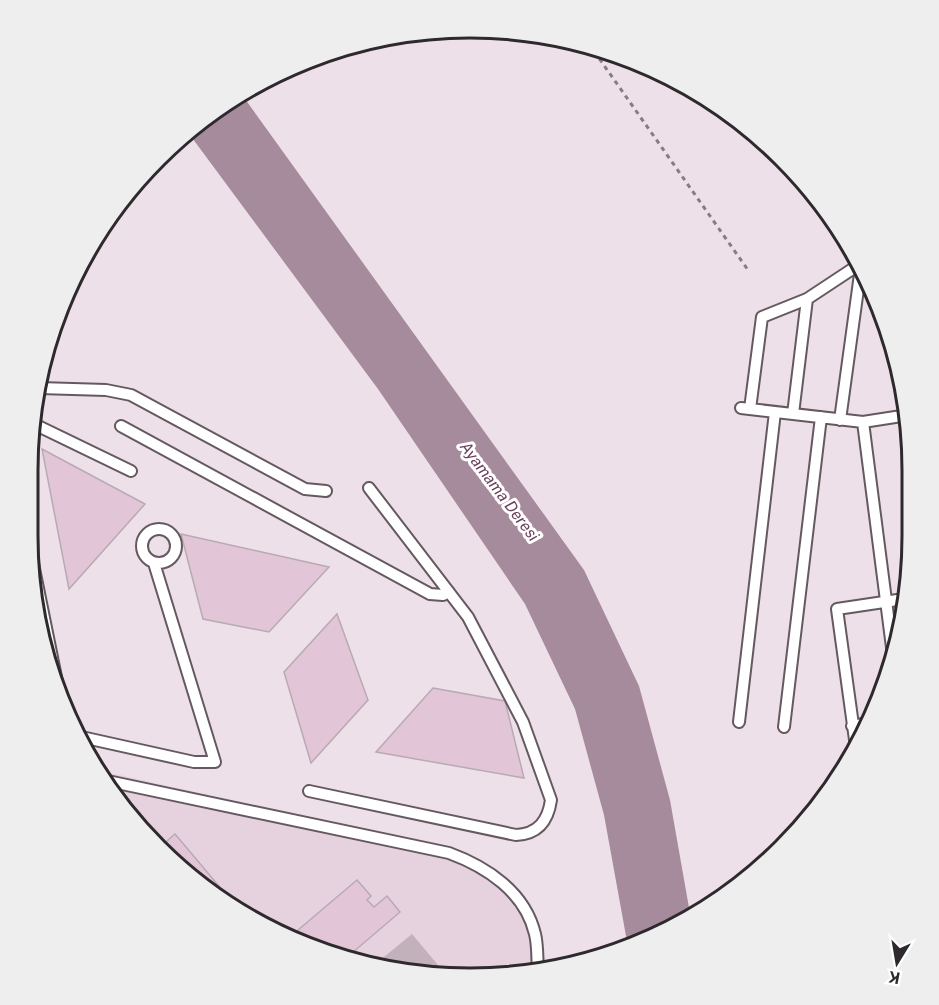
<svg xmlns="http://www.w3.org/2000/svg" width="939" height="1005" font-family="'Public Sans',sans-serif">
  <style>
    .built { fill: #e6d2de }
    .green { fill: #c2b0ba }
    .water { fill: #a68b9c }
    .building { fill: #e2c5d7; stroke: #b8aab2; stroke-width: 1.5 }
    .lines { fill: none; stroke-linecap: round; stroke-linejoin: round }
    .service-casing { stroke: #655960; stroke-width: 14 }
    .path { stroke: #867d82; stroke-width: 3; stroke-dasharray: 4.5 4.5; stroke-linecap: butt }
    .service { stroke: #fff; stroke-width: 10 }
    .labels { text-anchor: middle; stroke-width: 6; stroke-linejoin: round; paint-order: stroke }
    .water-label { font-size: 16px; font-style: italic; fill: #6a405b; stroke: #fff }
    .rim { fill: none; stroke: #2e292c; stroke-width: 3 }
  </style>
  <rect width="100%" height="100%" fill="#eee0e9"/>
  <!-- built -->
  <path class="built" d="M97 770 453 850 471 855 488 864 502 875 527 902 537 920 543 937 546 970 528 974 440 977 355 963 249 919 178 868 118 805Z"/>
  <!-- green -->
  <path class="green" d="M412 934 448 977 373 966Z"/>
  <!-- water -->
  <path class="water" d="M240 92 584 570 639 686 670 800 691 919 628 947 604 815 575 709 525 604 378 389 187 131Z"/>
  <!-- building -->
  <path class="building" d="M42 449 145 504 69 589Z
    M181 534 329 567 269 632 203 619Z
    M337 614 368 700 311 763 284 672Z
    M433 688 505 701 524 778 376 752Z
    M175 834 240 911 238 912 178 868 159 848Z
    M357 880 371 896 367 900 374 907 387 896 400 912 345 959 291 936Z"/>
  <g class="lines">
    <!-- service casing -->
    <g class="service-casing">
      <path id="service" d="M39 388 106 390 131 395 305 489 326 491
        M741 408 863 422 908 415
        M750 409 762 317 807 299 860 264
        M793 414 807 299
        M905 415 908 434
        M840 420 861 267
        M863 422 893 655
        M36 425 131 471
        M121 426 430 594 443 595 449 592
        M142 546a17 17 0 1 1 34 0a17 17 0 1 1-34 0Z
        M27 534 59 692
        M739 722 775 412
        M852 726 869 723
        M784 727 821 417
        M73 731 77 736 194 762H215L154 563
        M856 747 837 609 904 599
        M103 780 449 853C487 867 525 892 535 934 538 946 537 959 538 972
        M309 791 516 835C538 834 548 821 551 800L523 722 468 617 369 488"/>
    </g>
    <!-- path -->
    <path class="path" d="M589 44 748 270"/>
    <!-- service -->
    <use href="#service" class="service"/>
  </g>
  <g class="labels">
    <!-- water labels -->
    <g class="water-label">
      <text transform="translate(500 491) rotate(53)" y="6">Ayamama Deresi</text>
    </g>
  </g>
  <!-- crop -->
  <path d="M0 0H939V1005H0ZM470 38H470A432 432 0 0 1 902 470V536A432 432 0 0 1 470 968H470A432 432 0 0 1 38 536V470A432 432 0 0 1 470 38Z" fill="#eee" fill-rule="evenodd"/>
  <path class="rim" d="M470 38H470A432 432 0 0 1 902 470V536A432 432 0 0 1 470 968H470A432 432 0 0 1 38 536V470A432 432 0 0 1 470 38Z"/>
  <!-- north arrow -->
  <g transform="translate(897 963) rotate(191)" stroke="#ffffff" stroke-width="4.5" paint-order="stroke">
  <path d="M0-4.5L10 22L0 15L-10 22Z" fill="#2e292c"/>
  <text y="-9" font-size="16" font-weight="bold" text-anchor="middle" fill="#2e292c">K</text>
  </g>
</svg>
